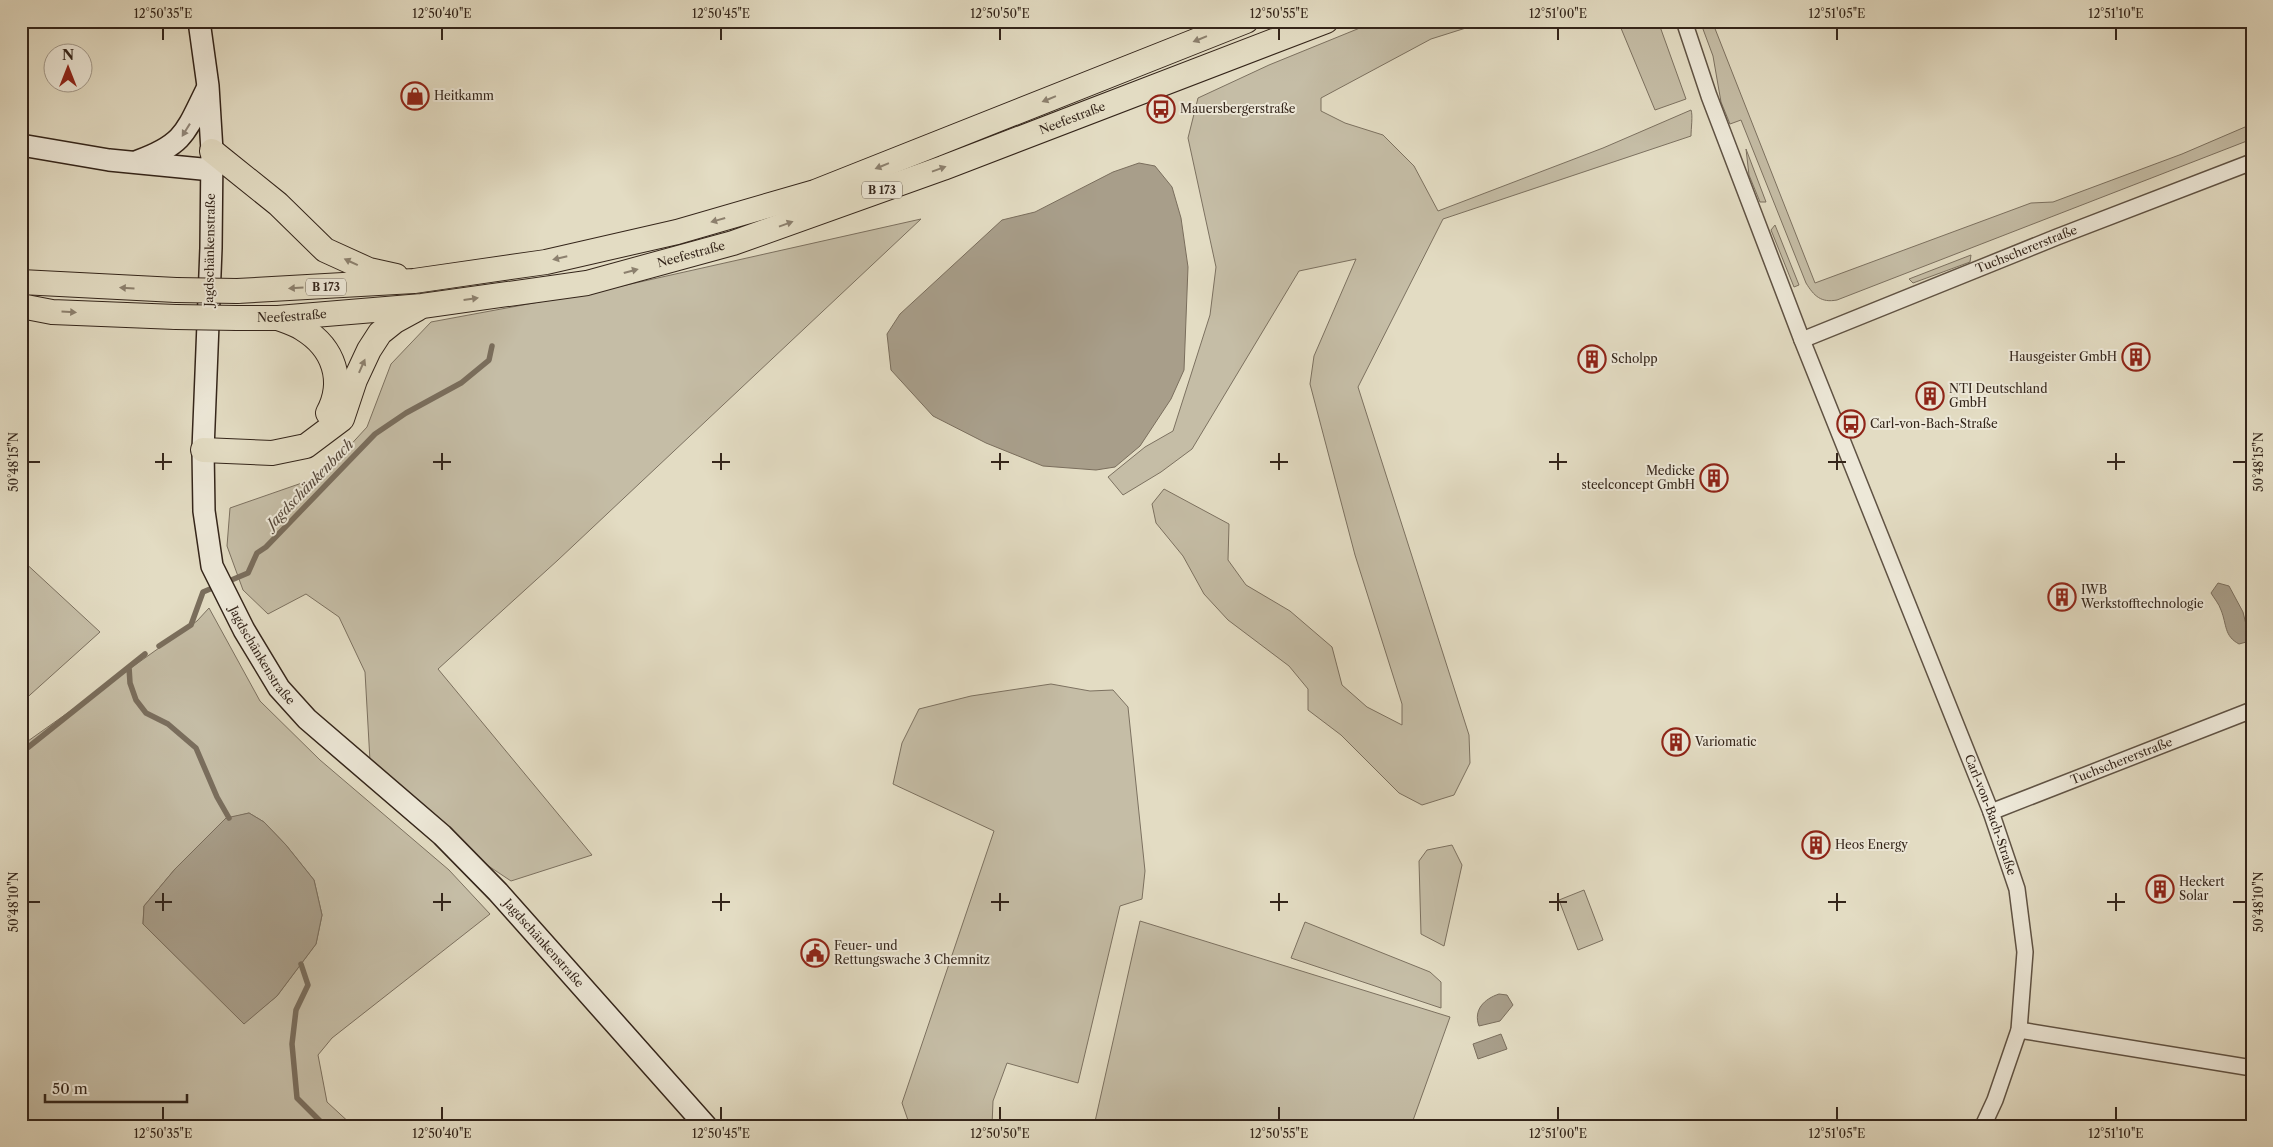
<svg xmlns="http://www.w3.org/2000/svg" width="2273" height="1147" font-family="'Libre Caslon Text',serif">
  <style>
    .green { fill: #c5bda6; stroke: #7c7160; fill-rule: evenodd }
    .water { fill: #a89e8a; stroke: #7a6e5d }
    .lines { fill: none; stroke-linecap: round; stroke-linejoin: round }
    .stream { stroke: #7a6e5d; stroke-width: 5.5 }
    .street-casing { stroke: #605344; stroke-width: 18 }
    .secondary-casing { stroke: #34251a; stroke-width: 24 }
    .primary-casing { stroke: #34251a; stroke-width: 26 }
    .street { stroke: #ede8d8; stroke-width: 15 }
    .secondary { stroke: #ede8d8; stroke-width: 21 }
    .primary { stroke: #e3dcc3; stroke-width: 24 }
    .primary-bridge-casing { stroke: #34251a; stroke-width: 26; stroke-linecap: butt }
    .primary-bridge { stroke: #e3dcc3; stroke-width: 24 }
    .oneway { fill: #8c806e }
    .oneway2 { fill: #908679 }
    .ticks { fill: none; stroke: #34251a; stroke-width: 2 }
    .labels { text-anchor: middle; stroke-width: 4; stroke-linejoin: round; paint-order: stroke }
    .shield { fill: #ede8d8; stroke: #6c6053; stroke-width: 1 }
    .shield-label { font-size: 11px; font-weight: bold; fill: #34251a }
    .poi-label { font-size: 12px; fill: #34251a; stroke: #ede8d8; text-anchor: start }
    .street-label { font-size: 12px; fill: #34251a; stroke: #ede8d8 }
    .water-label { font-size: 14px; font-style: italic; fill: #57493c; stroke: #ede8d8 }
    .neatline { fill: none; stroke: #34251a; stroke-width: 2 }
    .ticks-label { font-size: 12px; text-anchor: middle; fill: #34251a }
  </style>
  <rect width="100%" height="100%" fill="#e3dcc3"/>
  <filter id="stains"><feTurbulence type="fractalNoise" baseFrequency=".004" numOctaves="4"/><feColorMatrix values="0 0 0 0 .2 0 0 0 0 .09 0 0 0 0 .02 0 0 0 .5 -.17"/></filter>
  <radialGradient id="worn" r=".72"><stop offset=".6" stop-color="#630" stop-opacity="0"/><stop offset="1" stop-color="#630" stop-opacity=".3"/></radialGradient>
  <!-- green -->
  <path class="green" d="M1377 21H1488L1431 39 1321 98V111L1345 123 1383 135 1414 166 1438 211 1603 148 1691 110C1693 115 1691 129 1691 136L1443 219 1358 387 1469 735 1470 763 1454 795 1422 805 1399 793 1341 735 1308 710V689L1289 666 1228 620 1204 594 1183 556 1156 523 1152 504 1164 489 1229 524 1228 560 1246 585 1290 611 1332 647 1342 685 1367 707 1402 725V704L1355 555 1310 384 1314 356 1356 259 1299 271 1192 449 1161 472 1123 495 1108 477 1145 447 1173 431 1210 315 1216 267 1188 138 1198 98 1269 65Z
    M1618 21H1658L1686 99 1655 110Z
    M1700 21H1712L1815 283 2031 203 2053 202 2182 154 2252 124V139L1837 300C1821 303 1814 296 1806 283L1741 120 1730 124 1721 102 1713 56Z
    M1746 149 1766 202H1760L1749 175Z
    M921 219 558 560 438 669 592 855 511 881 481 861 370 761 365 672 339 617 306 594 268 614 243 590 227 546 230 508 322 476 367 427 391 364 431 322 604 290Z
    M1775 225 1799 285 1794 287 1771 230Z
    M1971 255 1970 262 1913 283 1909 279Z
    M21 559 100 632 21 703Z
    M209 608 260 701 320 760 449 870 490 914 332 1038 318 1055 327 1102 353 1126H21V746L197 621ZM249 813 264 822 286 845 314 880 322 915 316 944 277 996 244 1023 143 924 144 906 175 869 226 819Z
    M1051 684 1090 691 1113 690 1128 707 1145 871 1142 899 1120 906 1078 1083 1007 1063 993 1101 992 1126H910L902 1103 994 831 893 784 902 743 919 709 971 696Z
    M1452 845 1462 865 1444 946 1421 934 1419 861 1427 850Z
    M1584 890 1603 940 1578 950 1559 900Z
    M1140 921 1450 1017 1411 1126H1094Z
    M1305 922 1430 972 1441 982V1008L1291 958Z"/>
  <!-- water -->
  <path class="water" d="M1139 163 1155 166 1172 187 1181 218 1188 267 1184 370 1171 399 1140 446 1115 467 1096 470 1043 466 986 443 933 416 891 370 887 334 900 314 1002 220 1035 212 1113 172Z
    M2218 583 2229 586 2243 612 2250 641 2239 644C2224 636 2227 625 2221 610 2219 604 2214 598 2211 593Z
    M249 813 264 822 286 845 314 880 322 915 316 944 277 996 244 1024 143 924 144 906 175 869 226 818Z
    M1499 994 1507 995 1513 1005 1500 1021 1479 1026C1473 1010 1484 999 1499 994Z
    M1501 1034 1507 1049 1478 1059 1473 1044Z"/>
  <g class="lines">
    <!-- stream -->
    <path class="stream" d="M159 646 191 625 203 592 248 573 257 553 266 547 375 434 406 413 461 383 489 360 492 346
      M129 667 130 683 136 700 146 713 168 724 196 748 217 797 229 818
      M21 753 145 654
      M301 964 308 985 296 1010 292 1044 297 1098 325 1126"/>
    <!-- street casing -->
    <g class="street-casing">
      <g id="street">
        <path id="s1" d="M1684 21 1709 96 1802 340 1991 812 2017 889 2025 952 2019 1030 1995 1100 1983 1126"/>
        <path id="s2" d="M1802 340 2057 237 2252 162"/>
        <path id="s3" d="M1991 812 2252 710"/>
        <path d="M2019 1030 2252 1068"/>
      </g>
    </g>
    <!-- secondary casing -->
    <g class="secondary-casing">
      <g id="secondary">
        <path id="s4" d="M199 21 208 86 212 151 211 248 203 450 204 511 212 566 244 630 279 688 307 719 442 835 498 892 706 1126"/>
        <path d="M21 145 109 160 212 170"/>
        <path d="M138 161C185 144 186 131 207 89"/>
      </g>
    </g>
    <!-- primary casing -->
    <g class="primary-casing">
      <g id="primary">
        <path d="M212 151 278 204 325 250 369 270 396 276"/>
        <path d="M21 282 176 290"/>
        <path d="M237 291 414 281 546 262 677 232 815 192 1246 21"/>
        <path d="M21 306 52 312 176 317"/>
        <path id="s5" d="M237 318H278L422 306 587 283 733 243 943 168 1326 21"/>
        <path d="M278 318C286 321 296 324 303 329 334 348 345 381 328 413"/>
        <path d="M203 450 272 453 306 446 342 419 355 380 369 350 380 333 395 321 417 309"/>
      </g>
    </g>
    <!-- street -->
    <use href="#street" class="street"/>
    <!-- secondary -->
    <use href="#secondary" class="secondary"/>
    <!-- primary -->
    <use href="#primary" class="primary"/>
    <!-- primary-bridge casing -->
    <g class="primary-bridge-casing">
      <path id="primary-bridge" d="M176 290 237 291
        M176 317 237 318"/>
    </g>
    <!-- primary-bridge -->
    <use href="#primary-bridge" class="primary-bridge"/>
  </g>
  <!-- one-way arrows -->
  <defs><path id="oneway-solid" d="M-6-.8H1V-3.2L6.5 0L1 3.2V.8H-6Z" transform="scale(1.25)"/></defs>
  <g class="oneway">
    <use href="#oneway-solid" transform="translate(1200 39) rotate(158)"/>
    <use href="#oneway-solid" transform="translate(1049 99) rotate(158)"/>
    <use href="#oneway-solid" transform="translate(882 166) rotate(158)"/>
    <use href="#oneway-solid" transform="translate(939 169) rotate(-20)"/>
    <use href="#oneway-solid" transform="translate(718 220) rotate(164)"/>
    <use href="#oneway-solid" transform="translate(786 224) rotate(-20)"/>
    <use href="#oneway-solid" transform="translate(560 258) rotate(167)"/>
    <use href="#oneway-solid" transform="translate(351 262) rotate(-155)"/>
    <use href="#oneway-solid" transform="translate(631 271) rotate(-15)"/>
    <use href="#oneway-solid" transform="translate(127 288) rotate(-177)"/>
    <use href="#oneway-solid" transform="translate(296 288) rotate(177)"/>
    <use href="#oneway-solid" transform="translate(471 299) rotate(-8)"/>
    <use href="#oneway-solid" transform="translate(69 312) rotate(3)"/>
    <use href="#oneway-solid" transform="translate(362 366) rotate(-66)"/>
  </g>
  <use class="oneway2" href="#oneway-solid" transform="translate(186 130) rotate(122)"/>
  <!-- ticks -->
  <path class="ticks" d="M163 28V40M442 28V40M721 28V40M1000 28V40M1279 28V40M1558 28V40M1837 28V40M2116 28V40M163 453V470M442 453V470M721 453V470M1000 453V470M1279 453V470M1558 453V470M1837 453V470M2116 453V470M28 462H40M155 462H172M433 462H451M712 462H730M991 462H1009M1270 462H1288M1549 462H1567M1828 462H1846M2107 462H2125M2233 462H2246M163 893V911M442 893V911M721 893V911M1000 893V911M1279 893V911M1558 893V911M1837 893V911M2116 893V911M28 902H40M155 902H172M433 902H451M712 902H730M991 902H1009M1270 902H1288M1549 902H1567M1828 902H1846M2107 902H2125M2233 902H2246M163 1107V1120M442 1107V1120M721 1107V1120M1000 1107V1120M1279 1107V1120M1558 1107V1120M1837 1107V1120M2116 1107V1120"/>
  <!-- icons -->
  <defs>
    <g id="shop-ring" transform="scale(1.4375)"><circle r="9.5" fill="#ede8d8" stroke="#8f2418" stroke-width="1.5"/><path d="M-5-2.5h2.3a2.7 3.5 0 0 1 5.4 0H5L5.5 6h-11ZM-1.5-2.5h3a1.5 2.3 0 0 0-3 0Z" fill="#8f2418"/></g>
    <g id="bus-ring" transform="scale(1.4375)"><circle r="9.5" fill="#ede8d8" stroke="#8f2418" stroke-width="1.5"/><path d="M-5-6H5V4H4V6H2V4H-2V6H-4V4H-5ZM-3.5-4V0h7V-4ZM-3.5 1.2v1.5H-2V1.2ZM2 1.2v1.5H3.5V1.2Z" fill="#8f2418"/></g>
    <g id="building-ring" transform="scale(1.4375)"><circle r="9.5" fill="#ede8d8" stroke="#8f2418" stroke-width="1.5"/><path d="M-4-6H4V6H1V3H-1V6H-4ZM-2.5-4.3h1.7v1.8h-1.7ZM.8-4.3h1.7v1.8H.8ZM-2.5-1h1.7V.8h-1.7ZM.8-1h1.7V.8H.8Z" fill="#8f2418"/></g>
    <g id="civic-ring" transform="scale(1.4375)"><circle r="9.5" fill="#ede8d8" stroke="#8f2418" stroke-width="1.5"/><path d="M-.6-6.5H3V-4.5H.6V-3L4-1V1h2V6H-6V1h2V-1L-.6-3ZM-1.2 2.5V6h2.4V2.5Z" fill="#8f2418"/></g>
  </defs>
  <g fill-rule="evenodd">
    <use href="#shop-ring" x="415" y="96"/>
    <use href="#bus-ring" x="1161" y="109"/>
    <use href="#building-ring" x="2136" y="357"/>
    <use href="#building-ring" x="1592" y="359"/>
    <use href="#building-ring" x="1930" y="396"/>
    <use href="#bus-ring" x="1851" y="424"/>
    <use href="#building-ring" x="1714" y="478"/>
    <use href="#building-ring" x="2062" y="597"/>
    <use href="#building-ring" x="1676" y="742"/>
    <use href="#building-ring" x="1816" y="845"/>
    <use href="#building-ring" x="2160" y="889"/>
    <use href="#civic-ring" x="815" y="953"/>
  </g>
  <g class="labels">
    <!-- shield labels -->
    <g class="shield">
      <rect x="862" y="181.5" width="40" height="17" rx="4"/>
      <rect x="306" y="278.5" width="40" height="17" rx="4"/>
    </g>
    <g class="shield-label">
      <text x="882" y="194">B 173</text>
      <text x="326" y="291">B 173</text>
    </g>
    <!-- poi labels -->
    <g class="poi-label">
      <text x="434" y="100">Heitkamm</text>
      <text x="1180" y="113">Mauersbergerstraße</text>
      <text x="2117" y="361" text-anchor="end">Hausgeister GmbH</text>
      <text x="1611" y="363">Scholpp</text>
      <text x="1949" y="393">NTI Deutschland<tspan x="1949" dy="14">GmbH</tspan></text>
      <text x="1870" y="428">Carl-von-Bach-Straße</text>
      <text x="1695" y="475" text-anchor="end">Medicke<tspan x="1695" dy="14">steelconcept GmbH</tspan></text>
      <text x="2081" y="594">IWB<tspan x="2081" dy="14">Werkstofftechnologie</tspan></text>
      <text x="1695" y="746">Variomatic</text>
      <text x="1835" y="849">Heos Energy</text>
      <text x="2179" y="886">Heckert<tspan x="2179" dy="14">Solar</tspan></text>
      <text x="834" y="950">Feuer- und<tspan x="834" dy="14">Rettungswache 3 Chemnitz</tspan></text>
    </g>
    <!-- street labels -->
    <g class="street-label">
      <text dy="4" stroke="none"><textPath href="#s5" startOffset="865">Neefestraße</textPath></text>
      <text transform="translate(210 250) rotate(-89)" y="4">Jagdschänkenstraße</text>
      <text dy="4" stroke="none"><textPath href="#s2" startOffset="242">Tuchschererstraße</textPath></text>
      <text dy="4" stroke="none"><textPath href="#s5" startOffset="460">Neefestraße</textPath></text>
      <text dy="4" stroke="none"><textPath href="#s5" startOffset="55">Neefestraße</textPath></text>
      <text dy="4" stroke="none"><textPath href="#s4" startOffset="649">Jagdschänkenstraße</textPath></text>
      <text dy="4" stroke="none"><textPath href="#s3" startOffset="140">Tuchschererstraße</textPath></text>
      <text dy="4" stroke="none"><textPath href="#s1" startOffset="851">Carl-von-Bach-Straße</textPath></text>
      <text dy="4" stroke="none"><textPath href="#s4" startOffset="1054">Jagdschänkenstraße</textPath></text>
    </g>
    <!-- water labels -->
    <g class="water-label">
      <text transform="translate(310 484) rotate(-46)" y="5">Jagdschänkenbach</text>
    </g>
  </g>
  <!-- margin -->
  <rect width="2273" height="1147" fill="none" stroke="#e3dcc3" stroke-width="55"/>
  <!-- north arrow -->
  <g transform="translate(68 68)"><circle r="24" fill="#ede8d8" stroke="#a39a8c"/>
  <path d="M0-4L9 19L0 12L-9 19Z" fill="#8f2418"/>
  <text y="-8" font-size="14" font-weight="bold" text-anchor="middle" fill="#34251a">N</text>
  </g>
  <!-- scale -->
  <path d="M45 1094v8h142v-8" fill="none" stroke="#34251a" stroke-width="2.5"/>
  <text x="52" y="1094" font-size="15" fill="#34251a" stroke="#ede8d8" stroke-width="4" paint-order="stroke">50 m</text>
  <rect x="28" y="28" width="2218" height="1092" class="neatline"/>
  <g class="ticks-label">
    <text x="163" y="18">12°50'35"E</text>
    <text x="442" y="18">12°50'40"E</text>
    <text x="721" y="18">12°50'45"E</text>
    <text x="1000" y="18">12°50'50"E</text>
    <text x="1279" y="18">12°50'55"E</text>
    <text x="1558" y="18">12°51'00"E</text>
    <text x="1837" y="18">12°51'05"E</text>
    <text x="2116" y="18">12°51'10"E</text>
    <text transform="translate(14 462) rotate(-90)" y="4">50°48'15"N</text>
    <text transform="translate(2259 462) rotate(-90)" y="4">50°48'15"N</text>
    <text transform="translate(14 902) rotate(-90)" y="4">50°48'10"N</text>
    <text transform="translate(2259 902) rotate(-90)" y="4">50°48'10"N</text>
    <text x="163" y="1138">12°50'35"E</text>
    <text x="442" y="1138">12°50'40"E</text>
    <text x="721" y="1138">12°50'45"E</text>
    <text x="1000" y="1138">12°50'50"E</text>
    <text x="1279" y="1138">12°50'55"E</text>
    <text x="1558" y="1138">12°51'00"E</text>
    <text x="1837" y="1138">12°51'05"E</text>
    <text x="2116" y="1138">12°51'10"E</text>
  </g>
  <rect width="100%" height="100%" filter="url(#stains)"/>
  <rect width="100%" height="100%" fill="url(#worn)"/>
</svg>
